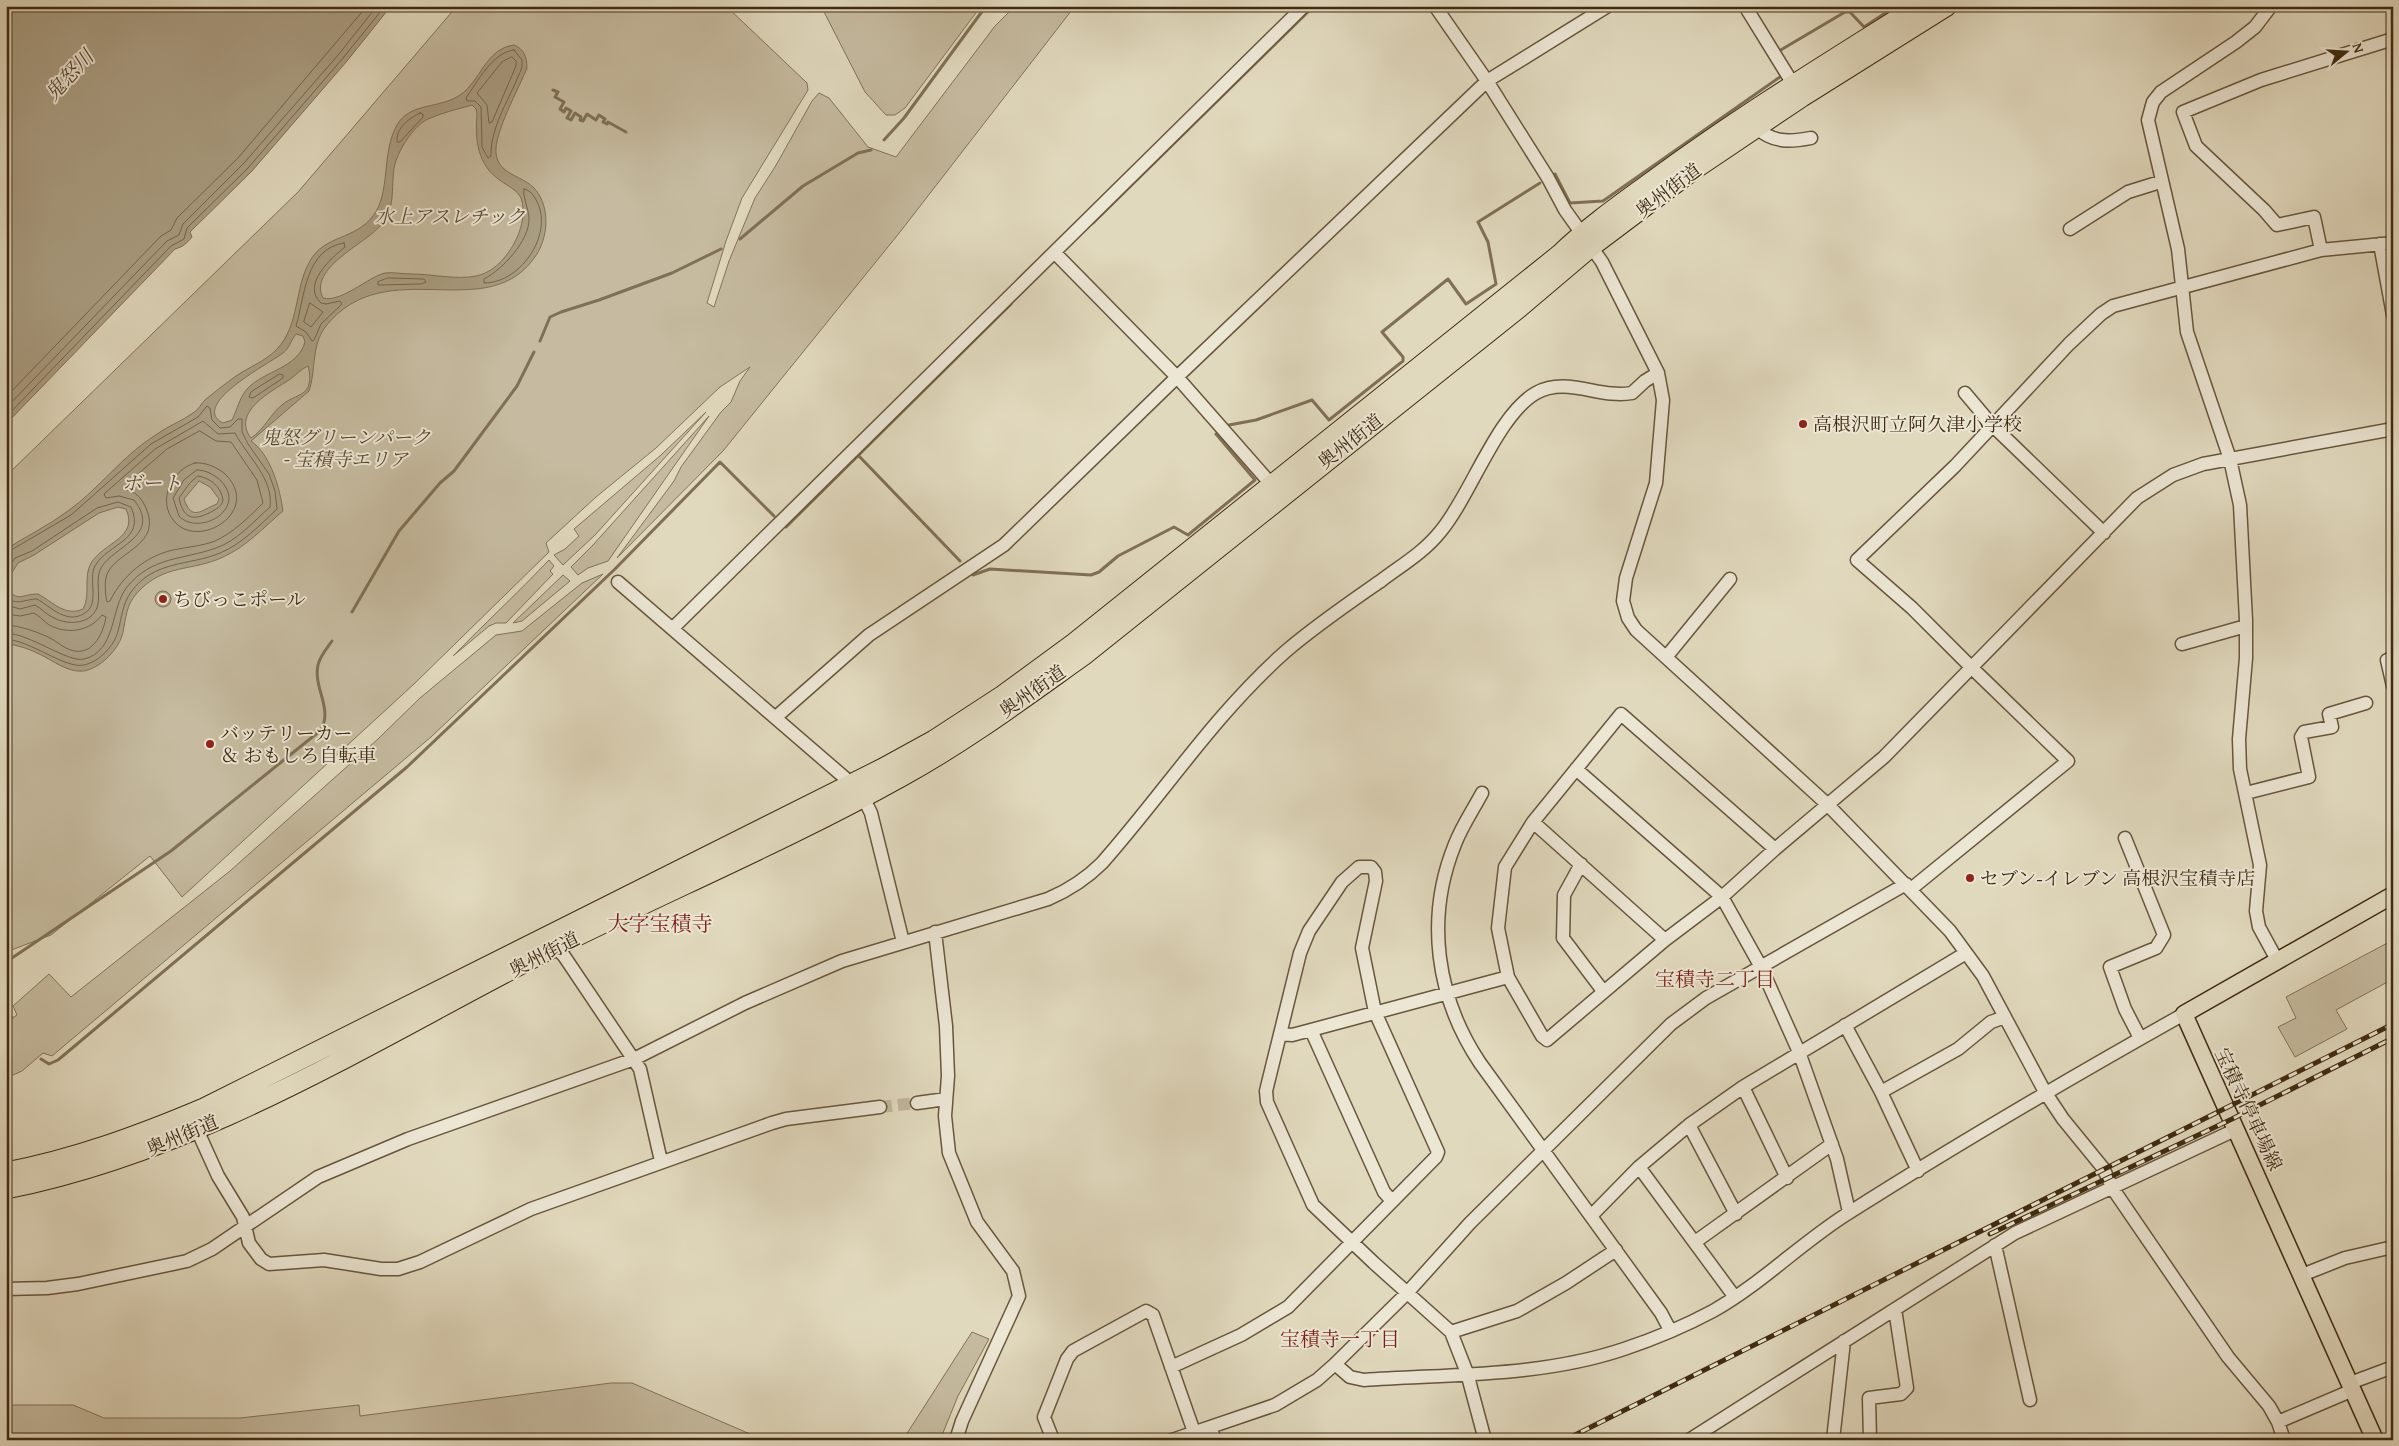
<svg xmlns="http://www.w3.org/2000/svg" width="2399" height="1446" font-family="'Gentium Book Plus','Noto Serif JP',serif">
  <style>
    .green { fill: #c6bba0; stroke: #837358 }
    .water { fill: #aa9e83; stroke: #807055; fill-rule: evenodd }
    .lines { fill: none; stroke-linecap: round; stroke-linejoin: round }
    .shore { stroke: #75644a; stroke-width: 1 }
    .stream { stroke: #807055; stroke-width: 3 }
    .minor-tunnel { stroke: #c1b69b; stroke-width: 12; stroke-dasharray: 12 6; stroke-linecap: butt }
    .minor-casing { stroke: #68563c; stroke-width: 15 }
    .major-casing { stroke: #402b10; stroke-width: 19 }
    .highway-casing { stroke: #402b10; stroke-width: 21 }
    .minor { stroke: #ece6d5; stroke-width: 12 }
    .major { stroke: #e1d9be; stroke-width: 16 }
    .highway { stroke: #e1d9be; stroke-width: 19 }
    .rail-casing { stroke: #402b10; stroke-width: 5 }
    .rail { stroke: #ece6d5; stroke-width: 3; stroke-dasharray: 9; stroke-linecap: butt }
    .poi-dot { fill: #8f2418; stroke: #ece6d5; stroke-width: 2 }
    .labels { text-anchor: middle; stroke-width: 4; stroke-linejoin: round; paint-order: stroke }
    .street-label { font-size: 19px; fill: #402b10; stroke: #ece6d5 }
    .park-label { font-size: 19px; font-style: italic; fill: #5b482d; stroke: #ece6d5 }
    .poi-label { font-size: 19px; fill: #402b10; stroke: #ece6d5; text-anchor: start }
    .water-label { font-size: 20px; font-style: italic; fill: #5a482d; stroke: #ece6d5 }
    .neighbourhood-label { font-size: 20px; fill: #7a1f14; stroke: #ece6d5 }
    .quarter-label { font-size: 21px; fill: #7a1f14; stroke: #ece6d5 }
  </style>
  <rect width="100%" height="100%" fill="#e1d9be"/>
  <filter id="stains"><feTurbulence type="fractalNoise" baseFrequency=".004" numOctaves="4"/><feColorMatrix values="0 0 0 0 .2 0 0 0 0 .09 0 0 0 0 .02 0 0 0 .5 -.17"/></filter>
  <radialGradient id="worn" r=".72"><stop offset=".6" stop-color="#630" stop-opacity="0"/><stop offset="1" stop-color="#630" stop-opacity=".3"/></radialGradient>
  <!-- green -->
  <path class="green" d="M457 6H726L807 83 808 90 742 198 726 241 707 303 714 307 729 261 755 198 775 167 812 101 819 93 829 98 868 147 896 157 995 26 1015 6H1075L900 232 723 451 617 558 674 481 681 467 721 412 731 402 740 381 750 367 720 387 656 448 596 497 546 543 549 552 414 684 182 897 150 856 51 935 6 952V476L298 192Z
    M821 6H981L905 108 895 115H886L865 92Z
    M706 412 595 535 563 565 554 555 565 549 579 536 574 529 661 455Z
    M709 416 608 561 588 568 578 575 571 567 593 545Z
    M549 560 554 566 550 571 553 574 506 623H496L489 626 453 656C485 623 518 593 549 560Z
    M603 574 431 737 52 1056 43 1053 22 1071 6 1078V1018L9 1020 17 1015 13 1006 49 974 71 997 230 871 378 739 420 698 496 635 522 631 582 583Z
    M563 575 570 581 522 621 513 623Z
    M2393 940V979L2336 1010 2347 1029 2295 1057 2278 1027 2296 1018 2286 997Z
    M972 1332 989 1339 958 1396 940 1440H880L906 1435Z
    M611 1383H632L764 1440H6V1405H73L104 1418H240L359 1405 360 1416Z"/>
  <!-- water -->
  <path class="water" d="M6 6H391L347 61 252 171 190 232 192 237C187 243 183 247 175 249L6 424Z
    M514 45C524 49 527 57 527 68 519 88 494 133 496 153 498 174 520 175 533 187 550 204 549 234 537 254 489 329 387 250 326 326 311 345 316 371 309 391L251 441C271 455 280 489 283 511 264 527 246 547 223 557 192 572 164 563 137 593 126 605 126 618 123 632 120 648 101 668 84 671 67 673 53 660 39 654 28 648 18 646 6 643V588C19 603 21 594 38 594 53 602 65 617 83 609 91 595 83 577 91 563 104 542 139 538 126 509L118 507 99 513 34 555 18 563 6 582V549C27 536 49 525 68 511 100 488 123 455 157 434 168 426 182 421 193 413 199 410 201 403 206 399 216 391 226 383 236 376 249 367 266 361 277 349 300 325 294 288 310 261 324 235 355 240 373 216 391 193 381 153 397 125 410 102 440 109 460 95 481 81 485 49 514 45ZM472 105 476 109 477 114C475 140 477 165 501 181 508 186 517 190 521 198 531 225 505 271 476 276 456 280 432 274 412 274 403 274 393 272 385 273 368 277 341 303 323 298 308 268 365 244 380 226 396 208 391 190 394 168 397 152 413 126 428 119 441 113 458 109 472 105ZM296 334 303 336 305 342C298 368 264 371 248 388 240 396 237 410 232 420L223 423C188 405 272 362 283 353 289 349 291 340 296 334ZM308 366C310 373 311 382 307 389 302 396 290 398 283 404 270 414 265 429 251 438 231 412 272 391 289 380 296 375 301 369 308 366ZM199 481 210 487 219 499 217 504C201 510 192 522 184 499Z
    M155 599a8 8 0 1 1 16 0a8 8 0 1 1-16 0Z"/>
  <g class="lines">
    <!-- shore -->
    <path class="shore" d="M514 50 522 60V67C512 95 490 126 491 156L488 158 482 147 481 107 475 101H467L466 98C477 82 493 52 514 50Z
      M512 57 516 61V66L492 122 489 123 487 105 477 93 502 62Z
      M420 113 423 114V117L400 142H397C396 128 408 119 420 113Z
      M524 189C529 190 532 193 535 198 556 231 522 283 484 283V279C503 269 529 241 529 219 529 209 522 196 524 189Z
      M344 243 345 247C331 258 301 285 321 303L326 304 340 301 342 304 321 324 314 340 312 341 306 332 296 326C305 296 305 249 344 243Z
      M388 278 424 279 426 282 421 284 378 285V282Z
      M310 303 323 312 311 327 304 322Z
      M280 374 283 375V378L253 398 249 397 251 392Z
      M6 397 161 236 171 230 177 218 238 158 367 6
      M6 408 167 241 179 235 183 224 244 163 339 54 377 6
      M6 417 171 246 184 239 187 228 248 168 343 58 385 6
      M200 431 216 441 231 442 257 480 263 503C249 517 233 533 215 541 202 546 187 547 173 550 146 556 122 576 110 601L107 602C105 595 104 578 108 572 119 551 162 544 146 508 141 497 136 492 124 489V486L167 449Z
      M195 463C205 462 216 467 224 473 264 511 198 551 174 521 157 501 171 470 195 463Z
      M197 470C206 470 215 475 221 481 248 509 199 537 179 516L173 498 184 480Z
      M198 476C211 478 221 487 223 500 221 507 219 507 213 511 196 520 184 522 179 498L189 484Z
      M6 553 71 515 151 444 198 417 207 406 210 408 212 420 220 428 230 427 238 419H242V432L248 444 269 474 275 491 277 509C260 525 242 544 220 553 189 566 154 560 131 592 122 605 122 617 118 631 115 645 99 662 84 665 65 669 32 641 6 639
      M6 571 15 558 32 551 97 508 118 502 131 507C146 541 108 543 95 566 88 579 100 604 85 613 67 625 51 607 37 599 25 599 15 607 6 596
      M6 605 20 609 35 605C42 609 47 615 54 618 69 626 94 624 98 604 100 594 96 580 100 570 111 546 163 537 134 500L119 496 106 498 104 494 155 449 203 421 218 434 235 433C247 456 274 479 270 507 254 521 237 541 216 548 183 560 152 556 127 587 110 608 117 651 84 659 68 663 31 634 6 633
      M6 614 20 616 34 613C39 616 44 621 49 625 68 635 90 631 102 615L106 617C103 635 91 659 68 649 61 646 55 640 48 637 35 631 20 626 6 625"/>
    <!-- stream -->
    <path class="stream" d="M1779 51 1845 12H1850L1864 27 1896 6
      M553 90 558 92 555 97 564 102 560 109 564 112 566 108 571 111 567 118 571 120 575 113 581 117 580 120 583 121 587 114 596 120 599 115 605 119 603 122 607 124 608 122 626 132
      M884 140 904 118 986 6
      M1555 174 1570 203 1603 201 1780 77
      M1093 223 1314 6
      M740 239 803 186 858 153 871 150
      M540 341 550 317 561 312 599 300 672 273 721 249
      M1229 425 1256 420 1312 400 1329 420 1403 361V357L1382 332 1448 279 1466 304 1496 284 1488 242 1478 222 1540 183
      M858 455 960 561
      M786 527 1011 304
      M973 575 990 569 1091 575 1099 572 1118 556 1174 527 1188 535 1255 480 1216 434
      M352 612 399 531 440 483 454 471 517 386 534 352
      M6 962 171 851 321 730C333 708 313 688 318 665 320 656 327 648 332 641
      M6 1012 12 1018
      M41 1059 49 1064 58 1060 407 767 615 569 720 462 774 516"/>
    <!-- minor-tunnel -->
    <path class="minor-tunnel" d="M880 1107 917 1103"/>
    <!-- minor casing -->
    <g class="minor-casing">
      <path id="minor" d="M1435 6 1487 81 1548 178 1565 210 1602 262 1658 373 1663 400 1656 483 1626 578 1623 601 1628 618 1636 630 1828 805 1950 931 1983 976 2045 1092 2063 1119 2103 1168 2113 1189 2228 1357 2269 1406 2278 1422 2284 1440
        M1745 6 1793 84
        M2271 6 2255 27 2236 42 2161 92 2153 102 2148 120 2178 249 2187 332 2230 459 2240 505 2246 620V658L2239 739 2240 769 2260 865 2256 911 2259 927 2277 960
        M1756 127C1772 143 1790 142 1811 138
        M2070 229 2128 192 2160 182
        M2380 244 2393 315
        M2321 250 2314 217 2277 225 2264 210 2196 146 2183 112 2261 80 2393 39
        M1055 253 1177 377 1271 484
        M1965 393 1992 425 2104 533
        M618 582 852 784 863 797 871 813 903 942
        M673 628 1304 6
        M2182 644 2246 626
        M1667 656 1730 579
        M2387 660 2393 686
        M776 717 869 635 1004 545 1177 377 1487 81 1608 6
        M1576 769 1722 897 1761 967 1799 1052 1837 1159 1849 1212
        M1482 793C1473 810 1462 826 1455 844 1425 918 1436 997 1480 1063L1661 1313 1670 1330
        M2246 793 2309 777 2301 737 2304 732 2332 727 2329 714 2366 703
        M1533 822 1665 940
        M2125 838 2164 935 2156 948 2110 967 2125 1009 2140 1038
        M1775 849 1621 714 1533 822 1505 867 1498 928 1508 977 1542 1036 1547 1040 1665 940 1722 897 1775 849 1884 757 2137 498 2173 475 2203 464 2393 429
        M1581 864 1564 895 1563 938 1603 991
        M1911 889 2068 761 1972 668 1912 608 1857 560 1955 466 2069 344 2101 314 2113 306 2321 250 2393 243
        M935 932 946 1026 948 1076 945 1116 949 1153 977 1222 1013 1271 1019 1296 962 1421 956 1440
        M555 947 564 956 640 1069 661 1161
        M1845 1025 1881 1092 1958 1049 1991 1022 2005 1017
        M1311 1030 1384 1192 1392 1201
        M1280 1034 1292 1035 1311 1030 1508 977
        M1743 1087 1787 1178
        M1881 1092 1918 1171
        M917 1103 946 1099
        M194 1123 218 1176 243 1217 249 1243 261 1259 269 1264 324 1260 381 1269H398L420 1262 531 1209 772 1123 786 1119 880 1107
        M1689 1125 1736 1214
        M1591 1216 1639 1167
        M1695 1242 1832 1144
        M1995 1245 2030 1400
        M2302 1275 2345 1258 2393 1247
        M6 1289 47 1288 78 1284 187 1261 212 1249 318 1177 408 1139 634 1059 745 1003 842 961 1048 899C1069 890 1086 879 1102 863 1163 794 1215 714 1285 652 1315 626 1349 603 1382 580 1402 565 1424 552 1440 532 1470 497 1497 415 1536 393 1567 376 1600 399 1632 393L1645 381 1658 373
        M1734 1296 1639 1167 1689 1125 1743 1087 1966 953
        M1451 1332 1517 1311 1566 1283 1616 1250
        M1335 1364 1407 1293 1470 1223 1671 1024 1706 998 1906 884
        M1171 1367 1241 1335 1288 1307 1436 1157 1438 1152 1375 1012 1362 948 1376 881 1375 872 1371 867H1359L1342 882 1309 931 1300 953 1266 1091 1267 1102 1313 1205 1374 1263 1451 1332 1467 1373 1485 1440
        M2350 1383 2393 1367
        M2278 1422 2353 1390
        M1210 1427 1215 1440
        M1053 1440 1044 1417 1067 1359 1073 1351 1146 1311 1153 1315 1194 1432
        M1172 1440 1275 1405 1317 1380 1335 1364 1350 1377 1364 1380C1450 1374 1541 1377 1624 1349 1654 1339 1685 1326 1713 1311 1761 1284 1801 1243 1847 1214 1957 1144 2070 1078 2184 1014
        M1689 1440 2015 1233 2237 1129
        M1833 1440 1844 1341
        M1870 1440 1869 1398 1901 1394 1907 1388 1895 1309"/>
    </g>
    <!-- major casing -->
    <g class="major-casing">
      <path id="major" d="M2375 1440 2184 1014 2393 895"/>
    </g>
    <!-- highway casing -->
    <g class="highway-casing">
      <path id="highway" d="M6 1172C75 1159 140 1135 204 1108L883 768 934 740 1003 695 1074 643 1560 254C1589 226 1622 203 1655 179 1739 117 1829 62 1918 6
        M6 1189C204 1150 376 1038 553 948 669 890 788 840 901 777 965 742 1024 698 1083 656L1519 308 1591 247 1692 171 1802 97 1947 6"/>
    </g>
    <!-- minor -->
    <use href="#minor" class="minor"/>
    <!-- major -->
    <use href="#major" class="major"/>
    <!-- highway -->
    <use href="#highway" class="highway"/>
    <!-- rail casing -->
    <g class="rail-casing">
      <path id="rail" d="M1990 1234 2232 1119 2393 1038
        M1565 1440 2393 1024"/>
    </g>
    <!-- rail -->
    <use href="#rail" class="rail"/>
  </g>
  <!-- markers -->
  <g class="poi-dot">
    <circle cx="1803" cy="424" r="5"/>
    <circle cx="163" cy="599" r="5"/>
    <circle cx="210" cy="744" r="5"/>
    <circle cx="1970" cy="878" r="5"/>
  </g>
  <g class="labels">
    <!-- street labels -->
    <g class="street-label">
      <text transform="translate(1668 190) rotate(-37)" y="7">奥州街道</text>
      <text transform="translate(1350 441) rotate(-38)" y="7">奥州街道</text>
      <text transform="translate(1032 691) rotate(-35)" y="7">奥州街道</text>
      <text transform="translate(544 954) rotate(-27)" y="7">奥州街道</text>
      <text transform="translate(2249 1109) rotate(65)" y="7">宝積寺停車場線</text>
      <text transform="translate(182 1135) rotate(-23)" y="7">奥州街道</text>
    </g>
    <!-- park labels -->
    <g class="park-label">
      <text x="450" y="223">水上アスレチック</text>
      <text x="346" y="444">鬼怒グリーンパーク<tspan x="346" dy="22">- 宝積寺エリア</tspan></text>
    </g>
    <!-- poi labels -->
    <g class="poi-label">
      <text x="1813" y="431">高根沢町立阿久津小学校</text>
      <text x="173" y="606">ちびっこポール</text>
      <text x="220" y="740">バッテリーカー<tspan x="220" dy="22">＆ おもしろ自転車</tspan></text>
      <text x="1980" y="885">セブン-イレブン 高根沢宝積寺店</text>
    </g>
    <!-- water labels -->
    <g class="water-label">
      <text transform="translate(69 75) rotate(-47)" y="7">鬼怒川</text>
      <text x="152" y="490">ボート</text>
    </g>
    <!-- neighbourhood labels -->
    <g class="neighbourhood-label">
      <text x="1715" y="986">宝積寺二丁目</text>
      <text x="1340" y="1346">宝積寺一丁目</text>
    </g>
    <!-- quarter labels -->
    <g class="quarter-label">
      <text x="660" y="931">大字宝積寺</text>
    </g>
  </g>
  <!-- margin -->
  <rect width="2399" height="1446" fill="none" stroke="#e1d9be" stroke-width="25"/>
  <rect x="8" y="8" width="2384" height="1431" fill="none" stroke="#402b10" stroke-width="2.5"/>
  <rect x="12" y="12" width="2374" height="1421" fill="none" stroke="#402b10"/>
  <!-- north arrow -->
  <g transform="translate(2346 52) rotate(72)" stroke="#ece6d5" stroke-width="4" paint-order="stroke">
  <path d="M0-4L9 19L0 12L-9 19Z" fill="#402b10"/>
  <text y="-8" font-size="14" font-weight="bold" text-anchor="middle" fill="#402b10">N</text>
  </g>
  <rect width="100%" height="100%" filter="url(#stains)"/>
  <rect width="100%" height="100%" fill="url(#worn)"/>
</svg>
